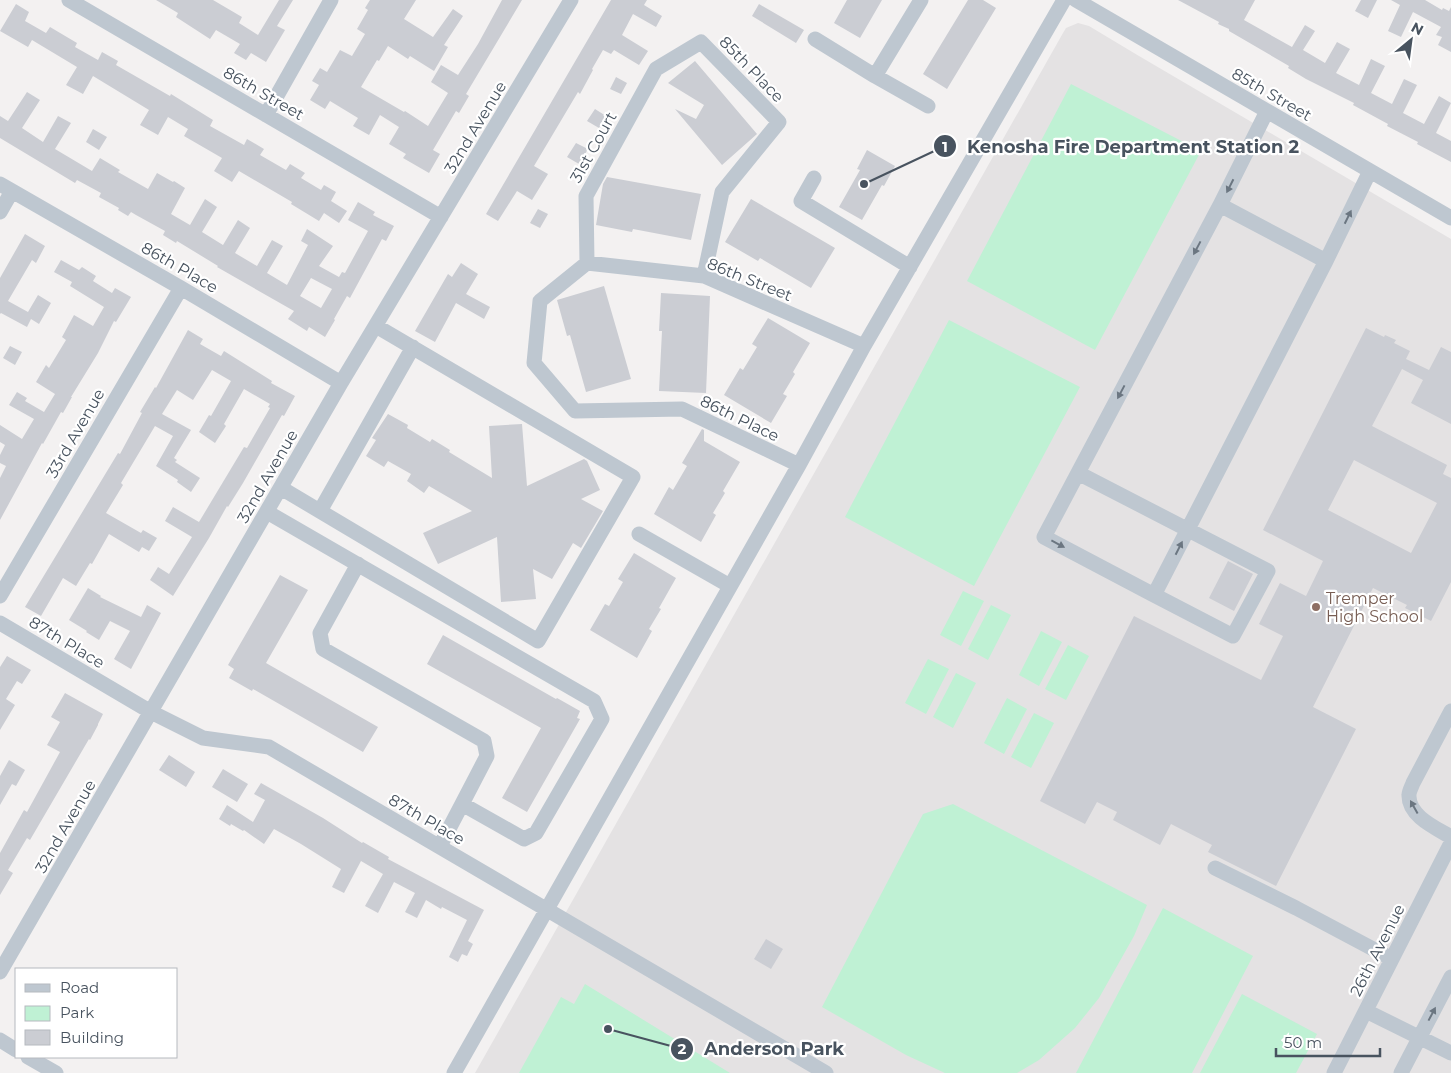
<svg xmlns="http://www.w3.org/2000/svg" width="1451" height="1073" font-family="Montserrat,sans-serif">
  <style>
    .education { fill: #e4e2e3 }
    .green { fill: #bff1d4 }
    .building { fill: #cbcdd3; fill-rule: evenodd }
    .lines { fill: none; stroke-linecap: round; stroke-linejoin: round }
    .minor { stroke: #bec7d0; stroke-width: 15 }
    .oneway { fill: #6b7681 }
    .education-dot { fill: #8d6e63; stroke: #fff; stroke-width: 2 }
    .labels { text-anchor: middle; stroke-width: 4.5; stroke-linejoin: round; paint-order: stroke }
    .street-label { font-size: 16px; fill: #48535f; stroke: #fff }
    .education-label { font-size: 16px; fill: #785e54; stroke: #fff; text-anchor: start }
    .leader { fill: none; stroke: #48535f; stroke-width: 2 }
    .callout-dot { fill: #48535f; stroke: #fff; stroke-width: 2 }
    .mark-label { font-size: 15px; text-anchor: middle; font-weight: bold; fill: #fff }
    .callout-label { font-size: 18px; text-anchor: middle; font-weight: bold; fill: #48535f; stroke: #fff; stroke-width: 4.5; stroke-linejoin: round; paint-order: stroke }
  </style>
  <rect width="100%" height="100%" fill="#f3f1f1"/>
  <!-- education -->
  <path class="education" d="M1078 23 1089 26 1139 56 1451 239V1073H475L1063 33 1066 28Z"/>
  <!-- green -->
  <path class="green" d="M1071 84 1201 151 1095 350 967 281Z
    M949 320 1080 387 974 586 845 517Z
    M963 591 984 601 961 646 940 635Z
    M991 605 1011 615 988 660 968 649Z
    M1041 631 1062 642 1039 686 1019 675Z
    M1068 645 1089 656 1066 700 1045 689Z
    M928 659 949 669 926 714 905 703Z
    M956 673 976 683 953 728 933 717Z
    M1007 698 1027 709 1004 754 984 743Z
    M1034 713 1054 723 1031 768 1011 757Z
    M953 804 1147 905 1134 936 1099 998 1075 1028 1039 1060 1017 1073H945L906 1055 822 1007 923 814Z
    M1163 908 1253 956 1192 1073H1076Z
    M585 984 730 1073H519L561 997 574 1004Z
    M1242 994 1317 1034 1296 1073H1200Z"/>
  <!-- building -->
  <path class="building" d="M156 0H213L242 17 239 23 258 35 279 0H293L277 26 285 30 266 62 251 53 246 60 234 53 240 44 216 30 210 39 176 17 178 13Z
    M370 0H416L404 19 433 37 453 9 463 16 444 45 448 47 434 71 410 56 408 59 388 46 379 61 377 60 361 87 404 112 405 111 428 126 448 93 431 82 441 65 458 75 478 44 502 0H522L466 94 469 96 459 113 456 111 433 150 440 154 429 173 403 158 406 154 389 144 399 127 380 115 369 135 353 126 358 118 330 101 325 109 310 100 319 85 312 81 320 68 327 72 340 50 352 56 365 34 357 29 368 10 365 8Z
    M611 0H647L644 5 662 16 656 27 633 14 622 35 648 51 639 65 614 50 611 54 603 50 592 69 593 70 580 94 578 92 534 166 548 174 532 200 517 191 498 221 486 214Z
    M847 0H882L860 38 834 23Z
    M968 0H983L996 8 947 89 923 74Z
    M1178 0H1255L1244 20 1292 47 1305 25 1315 31 1303 50 1325 63 1337 42 1350 49 1336 73 1359 85 1371 59 1385 66 1371 93 1392 104 1404 79 1417 85 1403 113 1424 124 1439 96 1451 103 1436 133 1451 141V162L1417 144 1418 142 1387 126 1388 124 1353 105 1354 103 1306 79 1288 68 1289 66 1229 31V29L1218 24 1219 22Z
    M1361 0H1377L1368 18 1355 11Z
    M1391 0H1425L1442 10 1443 8 1449 11 1451 7V52L1438 45 1442 37 1436 35 1441 27 1413 12 1401 37 1388 31 1400 5Z
    M16 4 29 12 25 21 46 33 50 27 77 43 75 47 98 60 102 52 118 61 116 65 170 96 171 94 213 120 210 126 244 145 247 139 264 149 260 155 286 170 290 164 305 173 301 178 321 190 324 185 336 192 331 201 347 211 339 223 324 213 319 221 291 204 292 202 239 171 232 182 214 171 222 158 184 136 188 129 168 117 158 135 140 125 149 110 93 76 83 94 66 85 77 67 32 40 28 47 0 31Z
    M759 4 804 30 796 43 752 16Z
    M695 61 757 134 722 165 675 109 696 119 704 105 668 83Z
    M616 77 627 83 621 94 610 89Z
    M27 92 40 100 22 128 43 142 58 116 71 123 55 149 92 171 100 158 120 170 118 172 148 189 157 173 173 182 174 181 185 188 171 214 190 225 205 199 217 207 202 232 223 245 238 220 250 228 235 253 257 266 272 240 283 246 267 273 287 285 308 245 301 241 307 229 333 246 319 266 339 277 342 272 345 273 368 231 348 220 358 202 375 212 373 215 394 226 386 241 382 239 350 298 347 296 334 319 335 320 325 337 309 327 307 331 288 319 294 311 217 267 218 266 177 241 176 243 163 235 165 231 136 215 131 212 128 216 118 210 119 208 99 197 101 193 77 180 75 183 0 138V116L8 121ZM311 278 332 289 321 308 300 296Z
    M595 109 606 116 599 128 587 121Z
    M93 129 107 137 99 150 86 142Z
    M576 143 588 149 579 164 567 157Z
    M867 150 895 166 884 186 882 185 862 220 839 207 860 170 857 169Z
    M607 177 701 194 691 240 633 229 632 232 596 225 603 184Z
    M751 199 835 248 811 288 760 258 758 261 725 242Z
    M538 209 548 214 540 228 530 223Z
    M25 234 45 246 36 263 32 260 8 301 28 312 38 295 51 303 39 324 31 319 27 327 1 313 0 314V278Z
    M61 260 79 270 82 267 96 276 93 281 112 293 115 288 131 297 116 322 114 321 98 353 71 397H72L63 413 61 412 43 444 42 443 0 520V478L6 466 0 463V455L5 445 0 442V425L22 439 34 419 9 405 17 392 27 398 25 401 44 412 55 394 36 382 46 365 49 368 66 340 62 337 74 315 93 326 104 307 70 286 72 282 54 272Z
    M461 263 478 274 466 294 490 307 484 319 456 303 435 342 415 331 448 274 452 277Z
    M604 286 631 379 586 392 570 335 567 336 557 300Z
    M661 293 710 296 706 393 659 391 662 331H659Z
    M768 318 810 343 793 372 795 374 783 394 787 396 771 423 724 395 740 368 743 370 757 347 752 344Z
    M1366 328 1384 337 1385 335 1396 340 1394 343 1410 351 1406 359 1429 370 1441 347 1451 352V424L1411 403 1423 380 1402 369 1372 426 1447 465 1443 474 1451 478V582L1431 621 1405 608 1407 605 1373 588 1313 707 1356 729 1276 886 1208 852 1212 845 1171 824 1160 845 1113 820 1117 812 1097 802 1085 824 1040 801 1134 616 1261 680 1283 636 1259 624 1280 583 1306 596 1323 561 1263 530ZM1354 460 1437 503 1411 553 1328 510Z
    M188 330 203 339 200 344 221 356 224 351 272 381 271 383 295 396 284 416 282 415 243 483 228 507 227 506 209 538 173 596 150 580 158 567 169 574 192 537 165 521 173 507 199 522 244 447 247 448 270 408 268 407 270 404 244 389 224 424 226 426 215 443 199 432 209 415 211 416 231 381 212 370 193 400 177 390 162 414 191 430 174 458 177 460 175 462 200 478 191 492 177 482 178 480 156 466 173 436 155 426 121 483 123 485 106 513 141 533 143 530 157 538 149 551 142 547 139 552 109 534 92 564 90 563 76 586 63 578 41 616 25 607 118 453 120 454 142 413 140 412 155 387 156 388Z
    M10 346 22 352 15 365 3 358Z
    M388 414 408 425 407 428 430 442 432 439 450 450 449 452 492 478 489 426 522 424 527 486 584 459 587 461 600 490 581 499 603 511 581 548 573 543 552 579 533 569 536 599 501 602 497 537 438 564 423 533 472 511 429 486 424 493 407 481 411 474 388 461 384 467 366 456 376 440 372 438Z
    M702 429 704 430V441L740 462 723 491 725 493 713 513 716 515 701 542 654 514 669 487 673 490 687 466 682 463Z
    M634 553 676 578 659 608 661 609 649 629 652 631 637 658 590 630 605 604 609 606 623 582 618 579Z
    M1228 561 1253 574 1234 611 1209 598Z
    M280 575 308 590 266 663 378 727 363 752 253 689 252 691 229 678 234 669 228 665Z
    M88 588 101 596 100 597 141 617 147 605 161 613 131 669 114 659 130 631 110 621 99 640 86 632 87 631 69 620Z
    M443 635 556 699 557 698 580 711 577 718 580 719 527 812 502 798 541 728 427 664Z
    M7 656 31 670 22 684 17 681 6 699 15 705 0 730V667Z
    M65 693 103 714 98 724V725L90 740 89 739 30 840 27 838 8 870 13 873 0 895V853L24 810 27 812 60 752 47 745 60 722 51 717Z
    M169 755 195 772 186 787 159 770Z
    M9 760 25 770 16 786 12 784 0 805V776Z
    M223 769 248 784 237 802 212 787Z
    M261 783 323 818 362 843 363 842 389 857 388 859 484 910 468 941 473 944 467 956 462 954 458 962 449 957 467 920 442 907 441 909 426 900 417 918 405 912 415 893 394 882 378 913 365 906 383 874 361 861 344 893 332 887 341 869 301 844 274 829 264 844 244 830 243 831 231 824 230 826 219 819 227 805 253 822 265 800 254 794Z
    M766 939 783 949 771 969 754 959Z"/>
  <g class="lines">
    <!-- minor -->
    <path class="minor" d="M69 0 441 217
      M1076 0 1451 218
      M815 39 875 76 921 0
      M875 76 928 106
      M1267 111 1220 205 1044 537 1154 595 1326 261 1370 171
      M266 115 331 0
      M814 178 801 201 910 267
      M0 184 181 288 341 383
      M1220 205 1326 261
      M0 212 12 191
      M587 263 704 276 864 346
      M704 276 722 192 779 122 701 42 656 69 586 196 587 263 540 301 534 363 575 411 682 409 799 465
      M1078 473 1268 571 1233 636 1154 595
      M281 488 538 641 633 477 376 326
      M320 511 413 347
      M267 512 594 701 602 719 536 833 524 839 462 804 440 846
      M639 534 730 586
      M358 564 320 633 323 649 484 741 487 756 462 804
      M0 596 181 288
      M0 623 151 712 203 738 269 747 826 1073
      M1451 711 1413 783C1412 786 1409 791 1409 795 1408 816 1436 828 1451 837
      M1215 868 1296 908 1392 959
      M0 972 341 383 571 0
      M1366 1011 1451 1053
      M0 1040 16 1050
      M28 1057 56 1073
      M454 1073 799 465 864 346 1064 0
      M1334 1073 1451 843
      M1401 1073 1451 977"/>
  </g>
  <!-- one-way arrows -->
  <defs><path id="oneway-solid" d="M-6-.8H1V-3.2L6.5 0L1 3.2V.8H-6Z" transform="scale(1.25)"/></defs>
  <g class="oneway">
    <use href="#oneway-solid" transform="translate(1230 186) rotate(117)"/>
    <use href="#oneway-solid" transform="translate(1348 217) rotate(-64)"/>
    <use href="#oneway-solid" transform="translate(1197 248) rotate(118)"/>
    <use href="#oneway-solid" transform="translate(1121 392) rotate(118)"/>
    <use href="#oneway-solid" transform="translate(1058 544) rotate(28)"/>
    <use href="#oneway-solid" transform="translate(1179 548) rotate(-63)"/>
    <use href="#oneway-solid" transform="translate(1414 807) rotate(-119)"/>
    <use href="#oneway-solid" transform="translate(1432 1014) rotate(-62)"/>
  </g>
  <!-- markers -->
  <circle class="education-dot" cx="1316" cy="607" r="5"/>
  <g class="labels">
    <!-- street labels -->
    <g class="street-label">
      <text transform="translate(752 69) rotate(46)" y="6">85th Place</text>
      <text transform="translate(264 93) rotate(30)" y="6">86th Street</text>
      <text transform="translate(1272 94) rotate(30)" y="6">85th Street</text>
      <text transform="translate(475 127) rotate(-59)" y="6">32nd Avenue</text>
      <text transform="translate(593 147) rotate(-61)" y="6">31st Court</text>
      <text transform="translate(180 267) rotate(30)" y="6">86th Place</text>
      <text transform="translate(750 279) rotate(22)" y="6">86th Street</text>
      <text transform="translate(740 418) rotate(26)" y="6">86th Place</text>
      <text transform="translate(75 433) rotate(-60)" y="6">33rd Avenue</text>
      <text transform="translate(267 476) rotate(-60)" y="6">32nd Avenue</text>
      <text transform="translate(67 642) rotate(31)" y="6">87th Place</text>
      <text transform="translate(427 819) rotate(30)" y="6">87th Place</text>
      <text transform="translate(65 826) rotate(-60)" y="6">32nd Avenue</text>
      <text transform="translate(1377 950) rotate(-63)" y="6">26th Avenue</text>
    </g>
    <!-- education labels -->
    <g class="education-label">
      <text x="1326" y="604">Tremper<tspan x="1326" dy="18">High School</tspan></text>
    </g>
  </g>
  <!-- callouts -->
  <path class="leader" d="M864 184L945 146M608 1029L682 1049"/>
  <g class="callout-dot">
    <circle cx="864" cy="184" r="5"/>
    <circle cx="608" cy="1029" r="5"/>
    <circle cx="945" cy="146" r="12"/>
    <circle cx="682" cy="1049" r="12"/>
  </g>
  <g class="mark-label">
    <text x="945" y="152">1</text>
    <text x="682" y="1054">2</text>
  </g>
  <g class="callout-label">
    <text x="1133" y="153">Kenosha Fire Department Station 2</text>
    <text x="774" y="1055">Anderson Park</text>
  </g>
  <!-- legend -->
  <rect x="15" y="968" width="162" height="90" fill="#ffffff" stroke="#b6babf"/>
  <rect x="25" y="984" width="25" height="8" fill="#bec7d0" stroke="#b6babf"/>
  <text x="60" y="993" font-size="15" fill="#48535f">Road</text>
  <rect x="25" y="1006" width="25" height="15" fill="#bff1d4" stroke="#b6babf"/>
  <text x="60" y="1018" font-size="15" fill="#48535f">Park</text>
  <rect x="25" y="1030" width="25" height="15" fill="#cbcdd3" stroke="#b6babf"/>
  <text x="60" y="1043" font-size="15" fill="#48535f">Building</text>
  <!-- north arrow -->
  <g transform="translate(1411 40) rotate(29)" stroke="#ffffff" stroke-width="4" paint-order="stroke">
  <path d="M0-4L9 19L0 12L-9 19Z" fill="#48535f"/>
  <text y="-8" font-size="14" font-weight="bold" text-anchor="middle" fill="#48535f">N</text>
  </g>
  <!-- scale -->
  <path d="M1276 1048v8h104v-8" fill="none" stroke="#48535f" stroke-width="2.5"/>
  <text x="1284" y="1048" font-size="15" fill="#48535f" stroke="#ffffff" stroke-width="4" paint-order="stroke">50 m</text>
</svg>
